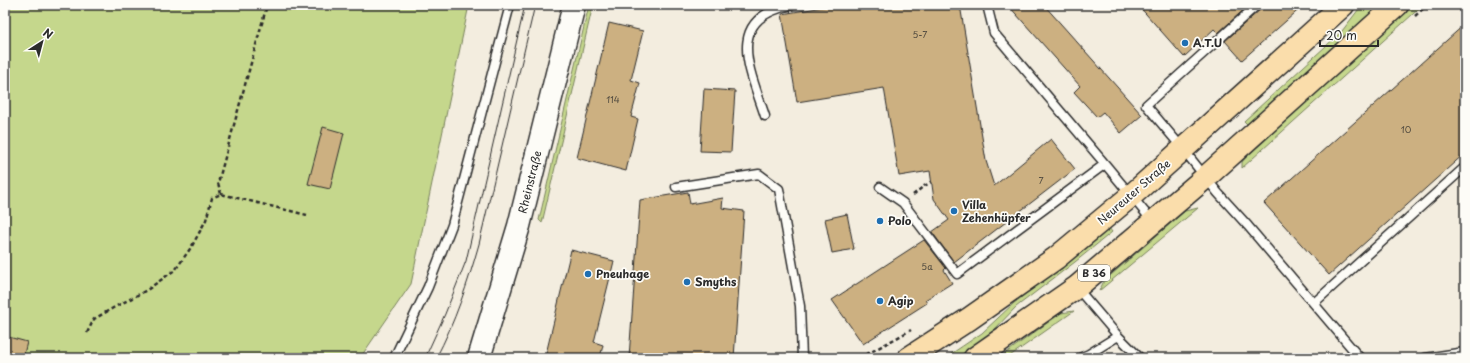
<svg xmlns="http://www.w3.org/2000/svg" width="1470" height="363" font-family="'Playpen Sans',sans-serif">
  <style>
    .green { fill: #c5d78c; stroke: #78815c }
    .building { fill: #ccb081; stroke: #2b2b2b }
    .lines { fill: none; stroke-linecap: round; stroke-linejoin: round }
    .service-casing { stroke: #2b2b2b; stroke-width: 11 }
    .secondary-casing { stroke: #2b2b2b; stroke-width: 25 }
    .primary-casing { stroke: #2b2b2b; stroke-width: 25 }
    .path { stroke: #2b2b2b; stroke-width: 2.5; stroke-dasharray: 4 3; stroke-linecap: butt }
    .service { stroke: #fdfcf7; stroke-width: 8 }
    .secondary { stroke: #fdfcf7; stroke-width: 22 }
    .primary { stroke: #faddab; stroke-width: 22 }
    .tram { stroke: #2b2b2b; stroke-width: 1 }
    .poi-dot { fill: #1f6fb2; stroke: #fdfcf7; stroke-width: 1.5 }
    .labels { text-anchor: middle; stroke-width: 3.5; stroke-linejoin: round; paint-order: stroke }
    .number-label { font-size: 9px; fill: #534c40 }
    .shield { fill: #fdfcf7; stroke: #6a6a68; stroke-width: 1 }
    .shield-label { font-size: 10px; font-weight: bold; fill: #2b2b2b }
    .poi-label { font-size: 11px; font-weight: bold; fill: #2b2b2b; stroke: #fdfcf7; text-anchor: start }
    .street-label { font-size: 11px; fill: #2b2b2b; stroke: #fdfcf7 }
  </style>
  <rect width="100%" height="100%" fill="#f3eddf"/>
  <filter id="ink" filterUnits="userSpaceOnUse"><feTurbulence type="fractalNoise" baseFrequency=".025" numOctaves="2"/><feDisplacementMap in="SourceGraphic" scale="8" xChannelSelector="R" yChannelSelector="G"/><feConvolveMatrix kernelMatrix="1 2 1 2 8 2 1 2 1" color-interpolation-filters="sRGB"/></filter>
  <g filter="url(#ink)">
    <!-- green -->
    <path class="green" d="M5 5H469L411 284 360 358H5Z
      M589 5H593L542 223 539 220Z
      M1362 5H1379L1248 125 1244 121 1326 46 1342 31Z
      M1414 5H1423L1242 168V162L1248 155Z
      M1198 208 1099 291 1104 281 1185 211Z
      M1109 228 1112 232 1075 262 1016 307 994 330 971 348 956 358H945L982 333 1014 303 1044 280Z
      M1074 311 1007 358H999L1061 313Z"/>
    <!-- building -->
    <path class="building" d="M835 5H960L986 161 994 186 1051 139 1075 169 954 262 932 232 949 220 934 199 930 171 899 176 884 88 797 102 782 14Z
      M1008 5H1044L1142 115 1121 133 1103 112 1097 117 1074 92 1080 86Z
      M1138 5H1249L1218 33 1214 29 1184 57Z
      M1262 5H1304L1242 60 1225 41 1261 9Z
      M609 23 643 31 631 80 640 83 631 117 638 119 626 171 577 158Z
      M1465 24V153L1329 275 1264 203Z
      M704 89 735 91 731 152 700 151Z
      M323 127 344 133 330 189 308 184Z
      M688 192 690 204 723 198 722 208 744 211 734 358H629L640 200Z
      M847 214 854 249 832 253 825 219Z
      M924 240 946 268 944 270 952 283 925 300 927 303 863 344 832 300Z
      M571 250 614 261 594 342 603 345 600 358H545Z
      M5 336 27 342 23 358H5Z"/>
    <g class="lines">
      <!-- service casing -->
      <g class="service-casing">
        <path id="service" d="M987 5 994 33 1105 164
          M1257 5 1146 105 1183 149 1218 193 1248 226 1360 358
          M765 116C750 70 723 18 792 5
          M676 187 759 174 779 189 800 306 802 358
          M880 187 903 203 957 274 1105 164 1153 222
          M1077 288 1118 336 1140 358
          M1314 303 1465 167
          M394 358 428 287 452 225 510 5
          M1079 358 1089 354 1118 336
          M1425 358 1465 352"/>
      </g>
      <!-- secondary casing -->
      <g class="secondary-casing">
        <path id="secondary" d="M479 358 519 226 574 5"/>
      </g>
      <!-- primary casing -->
      <g class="primary-casing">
        <path id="primary" d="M909 358 969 319 1056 258 1132 195 1343 5
          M975 358 1077 287 1206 177 1397 5"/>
      </g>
      <!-- path -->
      <path class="path" d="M1415 16 1427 5
        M221 194 218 183 267 5
        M913 195 924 186 932 182
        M87 333 94 319 113 308 147 290 176 269 192 246 206 220 212 198 221 194 307 215
        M860 358 911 330"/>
      <!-- service -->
      <use href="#service" class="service"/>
      <!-- secondary -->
      <use href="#secondary" class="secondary"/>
      <!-- primary -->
      <use href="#primary" class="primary"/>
      <!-- tram -->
      <path class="tram" d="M425 358 445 314 466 261 525 5
        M436 358C455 322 468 283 479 244L535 5"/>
    </g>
  </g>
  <!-- markers -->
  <g class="poi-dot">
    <circle cx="1185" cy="43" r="4"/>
    <circle cx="954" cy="211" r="4"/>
    <circle cx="880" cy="221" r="4"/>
    <circle cx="588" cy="274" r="4"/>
    <circle cx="687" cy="282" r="4"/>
    <circle cx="880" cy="301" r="4"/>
  </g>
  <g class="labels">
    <!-- number labels -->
    <g class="number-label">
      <text x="920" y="38">5-7</text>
      <text x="613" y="103">114</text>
      <text x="1406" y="133">10</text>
      <text x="1041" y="184">7</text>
      <text x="927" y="270">5a</text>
    </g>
    <!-- shield labels -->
    <rect class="shield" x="1078" y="265" width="32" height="16" rx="3"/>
    <g class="shield-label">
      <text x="1094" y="277">B 36</text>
    </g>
    <!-- poi labels -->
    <g class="poi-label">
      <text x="1193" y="47">A.T.U</text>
      <text x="962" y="209">Villa<tspan x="962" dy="13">Zehenhüpfer</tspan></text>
      <text x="888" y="225">Polo</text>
      <text x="596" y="278">Pneuhage</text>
      <text x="695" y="286">Smyths</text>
      <text x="888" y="305">Agip</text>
    </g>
    <!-- street labels -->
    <g class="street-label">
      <text transform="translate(530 182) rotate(-76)" y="4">Rheinstraße</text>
      <text transform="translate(1134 192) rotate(-41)" y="4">Neureuter Straße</text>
    </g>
  </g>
  <!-- margin -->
  <rect width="1470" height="363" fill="none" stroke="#fdfcf7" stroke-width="20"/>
  <rect x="10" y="10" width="1450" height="343" fill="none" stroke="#2b2b2b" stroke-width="1.5" filter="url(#ink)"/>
  <!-- north arrow -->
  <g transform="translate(42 42) rotate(36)" stroke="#fdfcf7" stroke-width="3" paint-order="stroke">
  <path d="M0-3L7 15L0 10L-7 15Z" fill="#2b2b2b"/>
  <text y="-6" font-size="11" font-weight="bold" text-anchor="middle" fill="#2b2b2b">N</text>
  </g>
  <!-- scale -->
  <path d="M1320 40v6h58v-6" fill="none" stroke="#2b2b2b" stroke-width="2"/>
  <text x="1326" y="40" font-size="12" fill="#2b2b2b" stroke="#fdfcf7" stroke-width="3" paint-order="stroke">20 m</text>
</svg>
